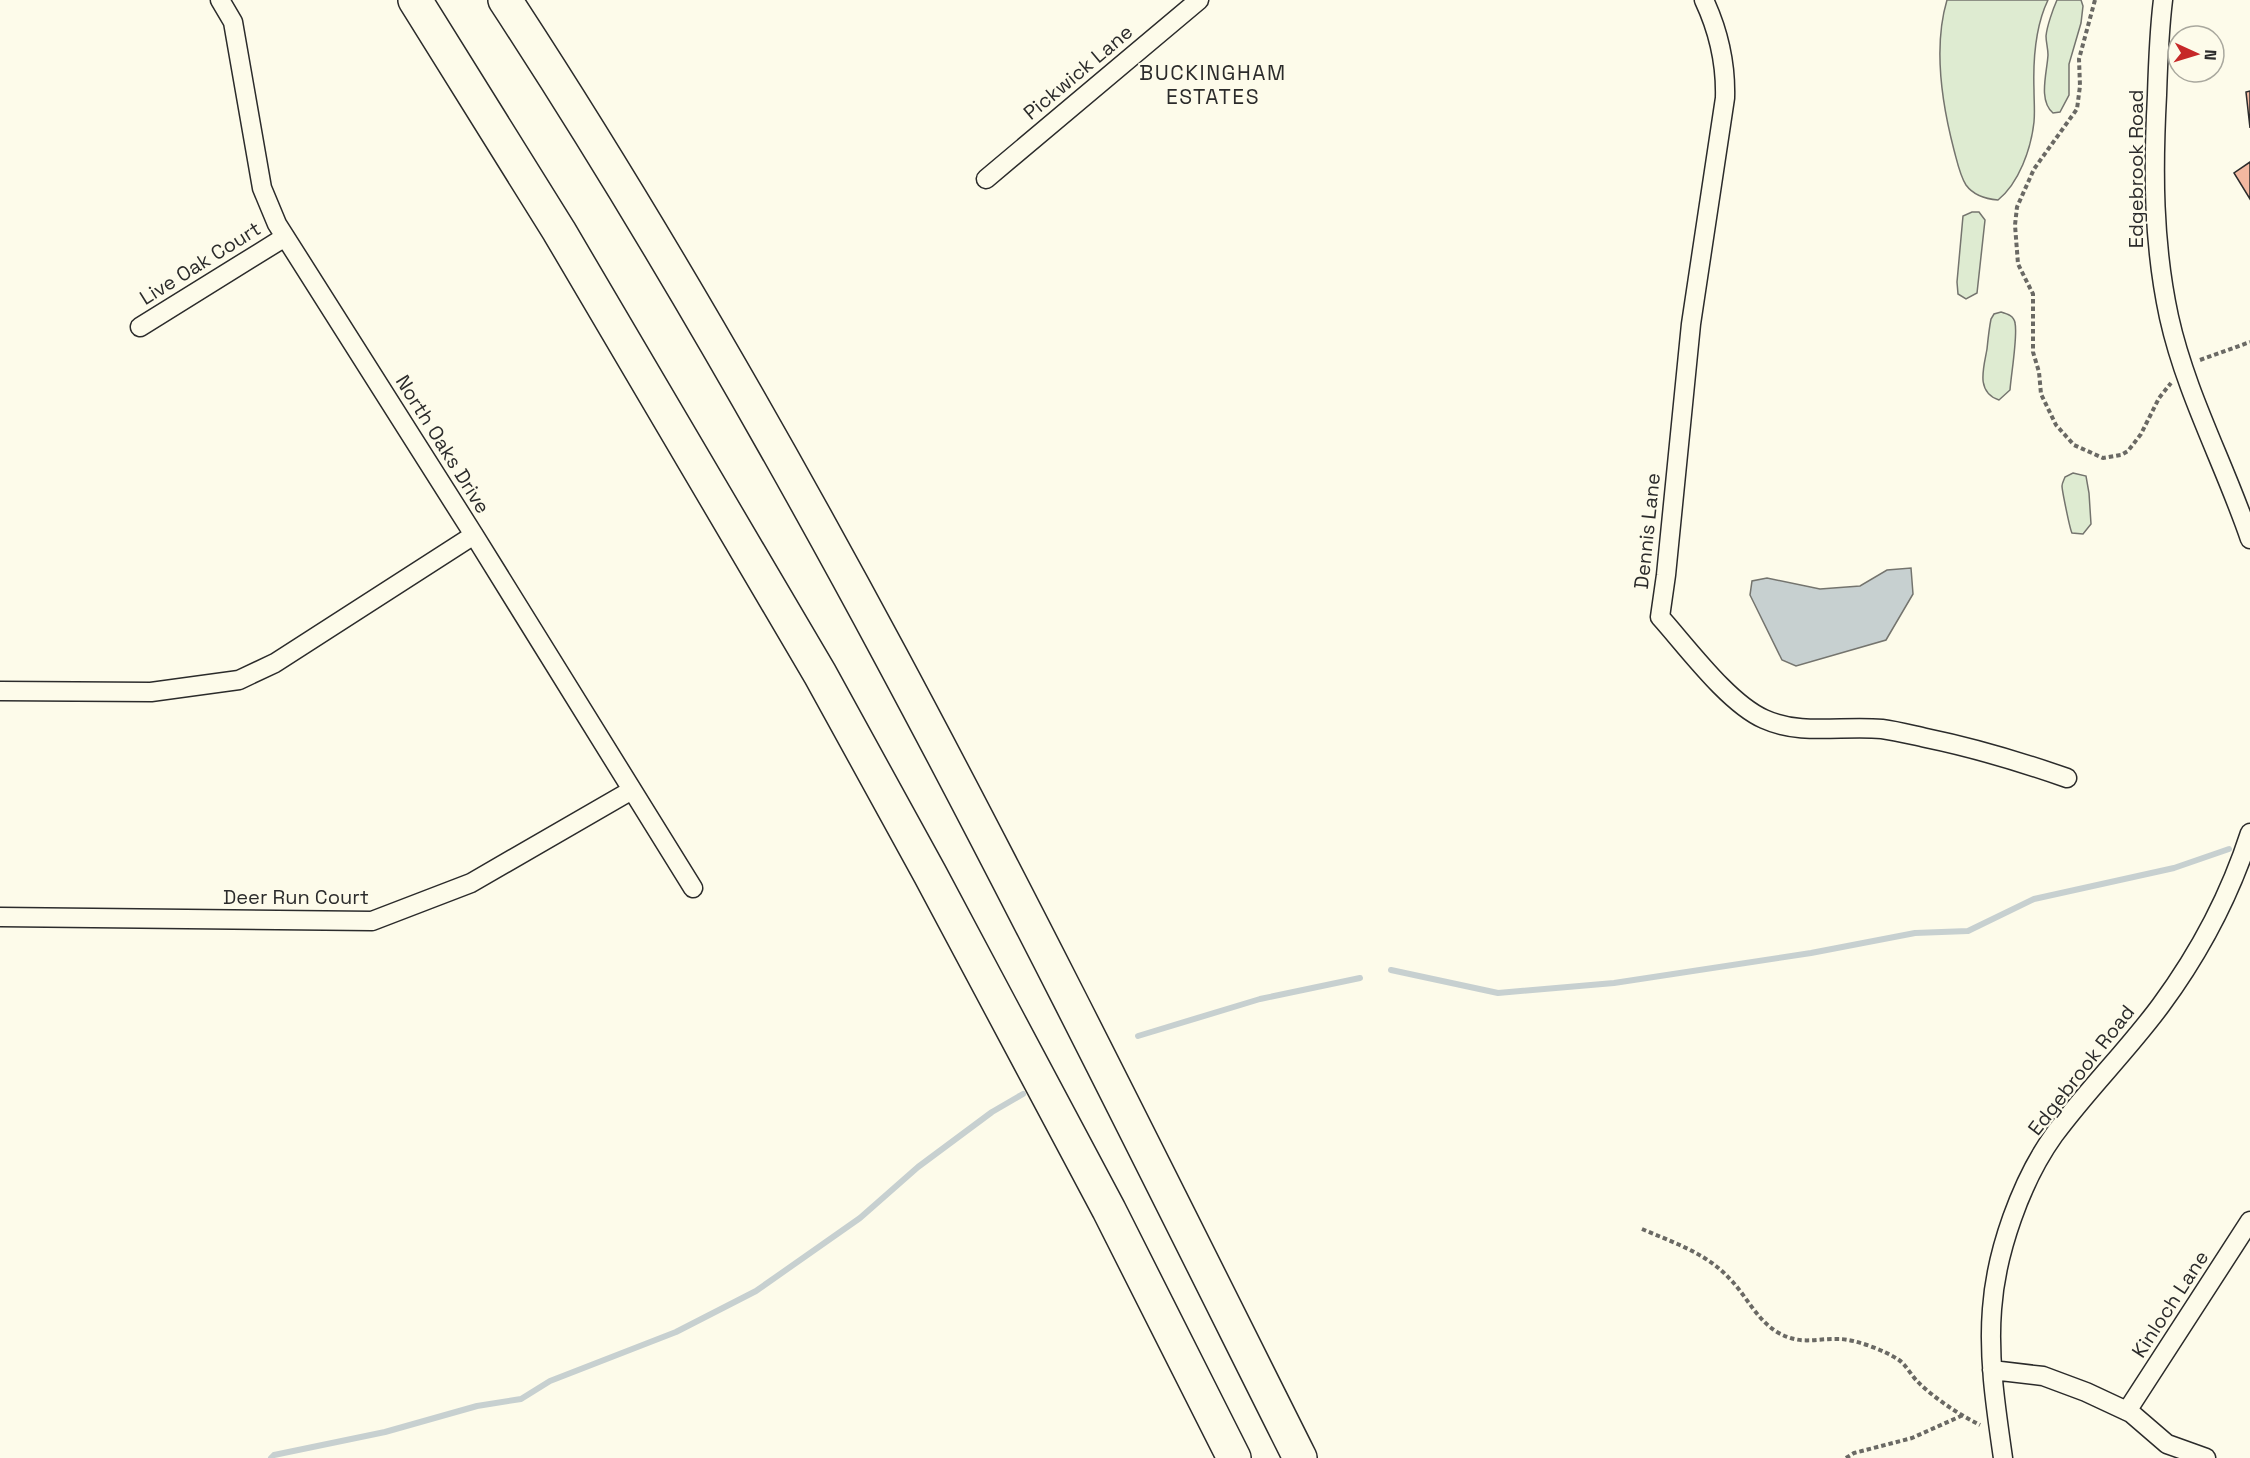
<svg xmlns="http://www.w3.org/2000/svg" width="2250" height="1458" font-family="'Space Grotesk',sans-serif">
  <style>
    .green { fill: #deebd1; stroke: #74746e; stroke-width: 1.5 }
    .water { fill: #c7d0d0; stroke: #74746e; stroke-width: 1.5 }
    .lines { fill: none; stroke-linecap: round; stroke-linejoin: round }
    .stream { stroke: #c7d0d0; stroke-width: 6 }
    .building { fill: #f2b8a0; stroke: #2b2b2b; stroke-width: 1.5 }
    .street-casing { stroke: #2b2b2b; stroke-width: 21 }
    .highway-casing { stroke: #2b2b2b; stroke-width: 36 }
    .path { stroke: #6a6964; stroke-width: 4; stroke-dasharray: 4.5 3; stroke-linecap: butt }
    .street { stroke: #fdfbea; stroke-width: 18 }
    .highway { stroke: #fdfbea; stroke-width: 33 }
    .labels { text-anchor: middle; stroke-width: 4.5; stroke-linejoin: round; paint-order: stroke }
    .street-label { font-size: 20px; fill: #2b2b2b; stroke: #fdfbea }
    .neighbourhood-label { font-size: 21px; letter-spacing: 1.5px; fill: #2b2b2b; stroke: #fdfbea }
  </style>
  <rect width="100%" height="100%" fill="#fdfbea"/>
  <!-- green -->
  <path class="green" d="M1947 0H2048C2035 27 2033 61 2034 90 2034 101 2035 112 2034 122 2031 149 2019 183 1998 200 1986 199 1974 196 1966 185 1960 176 1957 161 1954 150 1942 104 1933 47 1947 0Z
    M2057 0H2081L2083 6 2081 23 2069 64V95L2060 112 2053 113C2038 100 2047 73 2048 55 2048 48 2046 42 2046 36 2047 26 2053 9 2057 0Z
    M1972 212H1979L1985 220 1977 293 1966 299 1958 294 1957 282 1963 216Z
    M2001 312C2008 314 2014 316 2015 323 2018 335 2011 375 2010 390L1999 400C1975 392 1984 367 1987 349 1988 339 1989 329 1991 319L1994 314Z
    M2073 473 2086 476 2089 493 2091 524 2083 534 2072 533C2070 530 2062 490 2062 486 2062 483 2064 480 2065 477Z"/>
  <!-- water -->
  <path class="water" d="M1911 568 1913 594 1886 640 1796 666 1782 660 1750 595 1752 581 1767 578 1820 589 1860 586 1887 570Z"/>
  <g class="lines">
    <!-- stream -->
    <path class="stream" d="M1391 970 1498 993 1614 983 1811 953 1915 933 1968 931 2034 899 2174 868 2229 849
      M1138 1036 1260 999 1360 978
      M271 1458 274 1455 385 1432 477 1406 521 1399 550 1381 676 1332 756 1291 860 1218 918 1167 992 1112 1023 1094"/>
  </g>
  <!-- building -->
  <path class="building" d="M2250 91V128L2246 92Z
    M2250 162V199L2234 173Z"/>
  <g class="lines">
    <!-- street casing -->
    <g class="street-casing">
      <path id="street" d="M220 0 233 22 262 188 277 224 474 535 693 888
        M1704 0C1719 32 1726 63 1725 98L1691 324 1666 575 1660 617C1687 647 1728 703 1764 719 1801 736 1843 725 1882 729 1897 731 1912 735 1926 738 1975 748 2021 762 2067 778
        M2163 0C2159 32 2158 63 2157 95 2153 170 2153 243 2169 317 2186 394 2225 465 2250 539
        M986 179 1199 0
        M140 327 285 237
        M0 691 151 692 239 680 275 663 474 535
        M0 917 372 921 471 883 632 790
        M1992 1370 2043 1376 2086 1392 2131 1413 2167 1444 2206 1458
        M2127 1411 2250 1221
        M2003 1458C1996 1409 1988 1359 1992 1309 1996 1252 2021 1181 2054 1135 2087 1090 2128 1050 2161 1005 2200 952 2230 895 2250 833"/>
    </g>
    <!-- highway casing -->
    <g class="highway-casing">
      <path id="highway" d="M415 0 559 231 820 674 930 874 1109 1210 1234 1458
        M505 0C809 464 1052 963 1300 1458"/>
    </g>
    <!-- path -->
    <path class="path" d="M2095 0 2079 59 2080 86 2077 109 2034 169 2017 207 2015 225 2018 264 2033 294V352L2039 372 2041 394 2056 425 2074 445 2103 458 2121 455 2128 451 2141 434 2159 398 2171 383
      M2200 360 2250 342
      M1642 1229C1672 1242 1706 1253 1729 1278 1746 1295 1756 1319 1777 1332 1801 1346 1815 1338 1839 1339 1855 1339 1886 1351 1899 1360 1906 1365 1911 1375 1917 1381 1934 1398 1958 1414 1980 1425
      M1846 1458 1854 1453 1912 1438 1961 1416"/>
    <!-- street -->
    <use href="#street" class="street"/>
    <!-- highway -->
    <use href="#highway" class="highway"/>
  </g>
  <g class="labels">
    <!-- street labels -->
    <g class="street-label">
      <text transform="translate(1078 72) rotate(-40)" y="7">Pickwick Lane</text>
      <text transform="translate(2136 169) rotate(-90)" y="7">Edgebrook Road</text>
      <text transform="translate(200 263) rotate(-32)" y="7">Live Oak Court</text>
      <text transform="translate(443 444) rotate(58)" y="7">North Oaks Drive</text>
      <text transform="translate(1647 531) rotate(-84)" y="7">Dennis Lane</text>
      <text x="296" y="904">Deer Run Court</text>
      <text transform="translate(2081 1070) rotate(-52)" y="7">Edgebrook Road</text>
      <text transform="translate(2170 1304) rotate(-57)" y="7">Kinloch Lane</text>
    </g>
    <!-- neighbourhood labels -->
    <g class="neighbourhood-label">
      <text x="1213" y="80">BUCKINGHAM<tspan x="1213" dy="24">ESTATES</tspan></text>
    </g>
  </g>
  <!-- north arrow -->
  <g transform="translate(2196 54) rotate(94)"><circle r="28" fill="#fdfbea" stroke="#a9a89e" stroke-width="1.5"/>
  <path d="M0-4.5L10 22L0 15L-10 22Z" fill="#c62828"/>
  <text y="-9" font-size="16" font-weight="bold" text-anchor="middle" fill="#2b2b2b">N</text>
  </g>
</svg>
